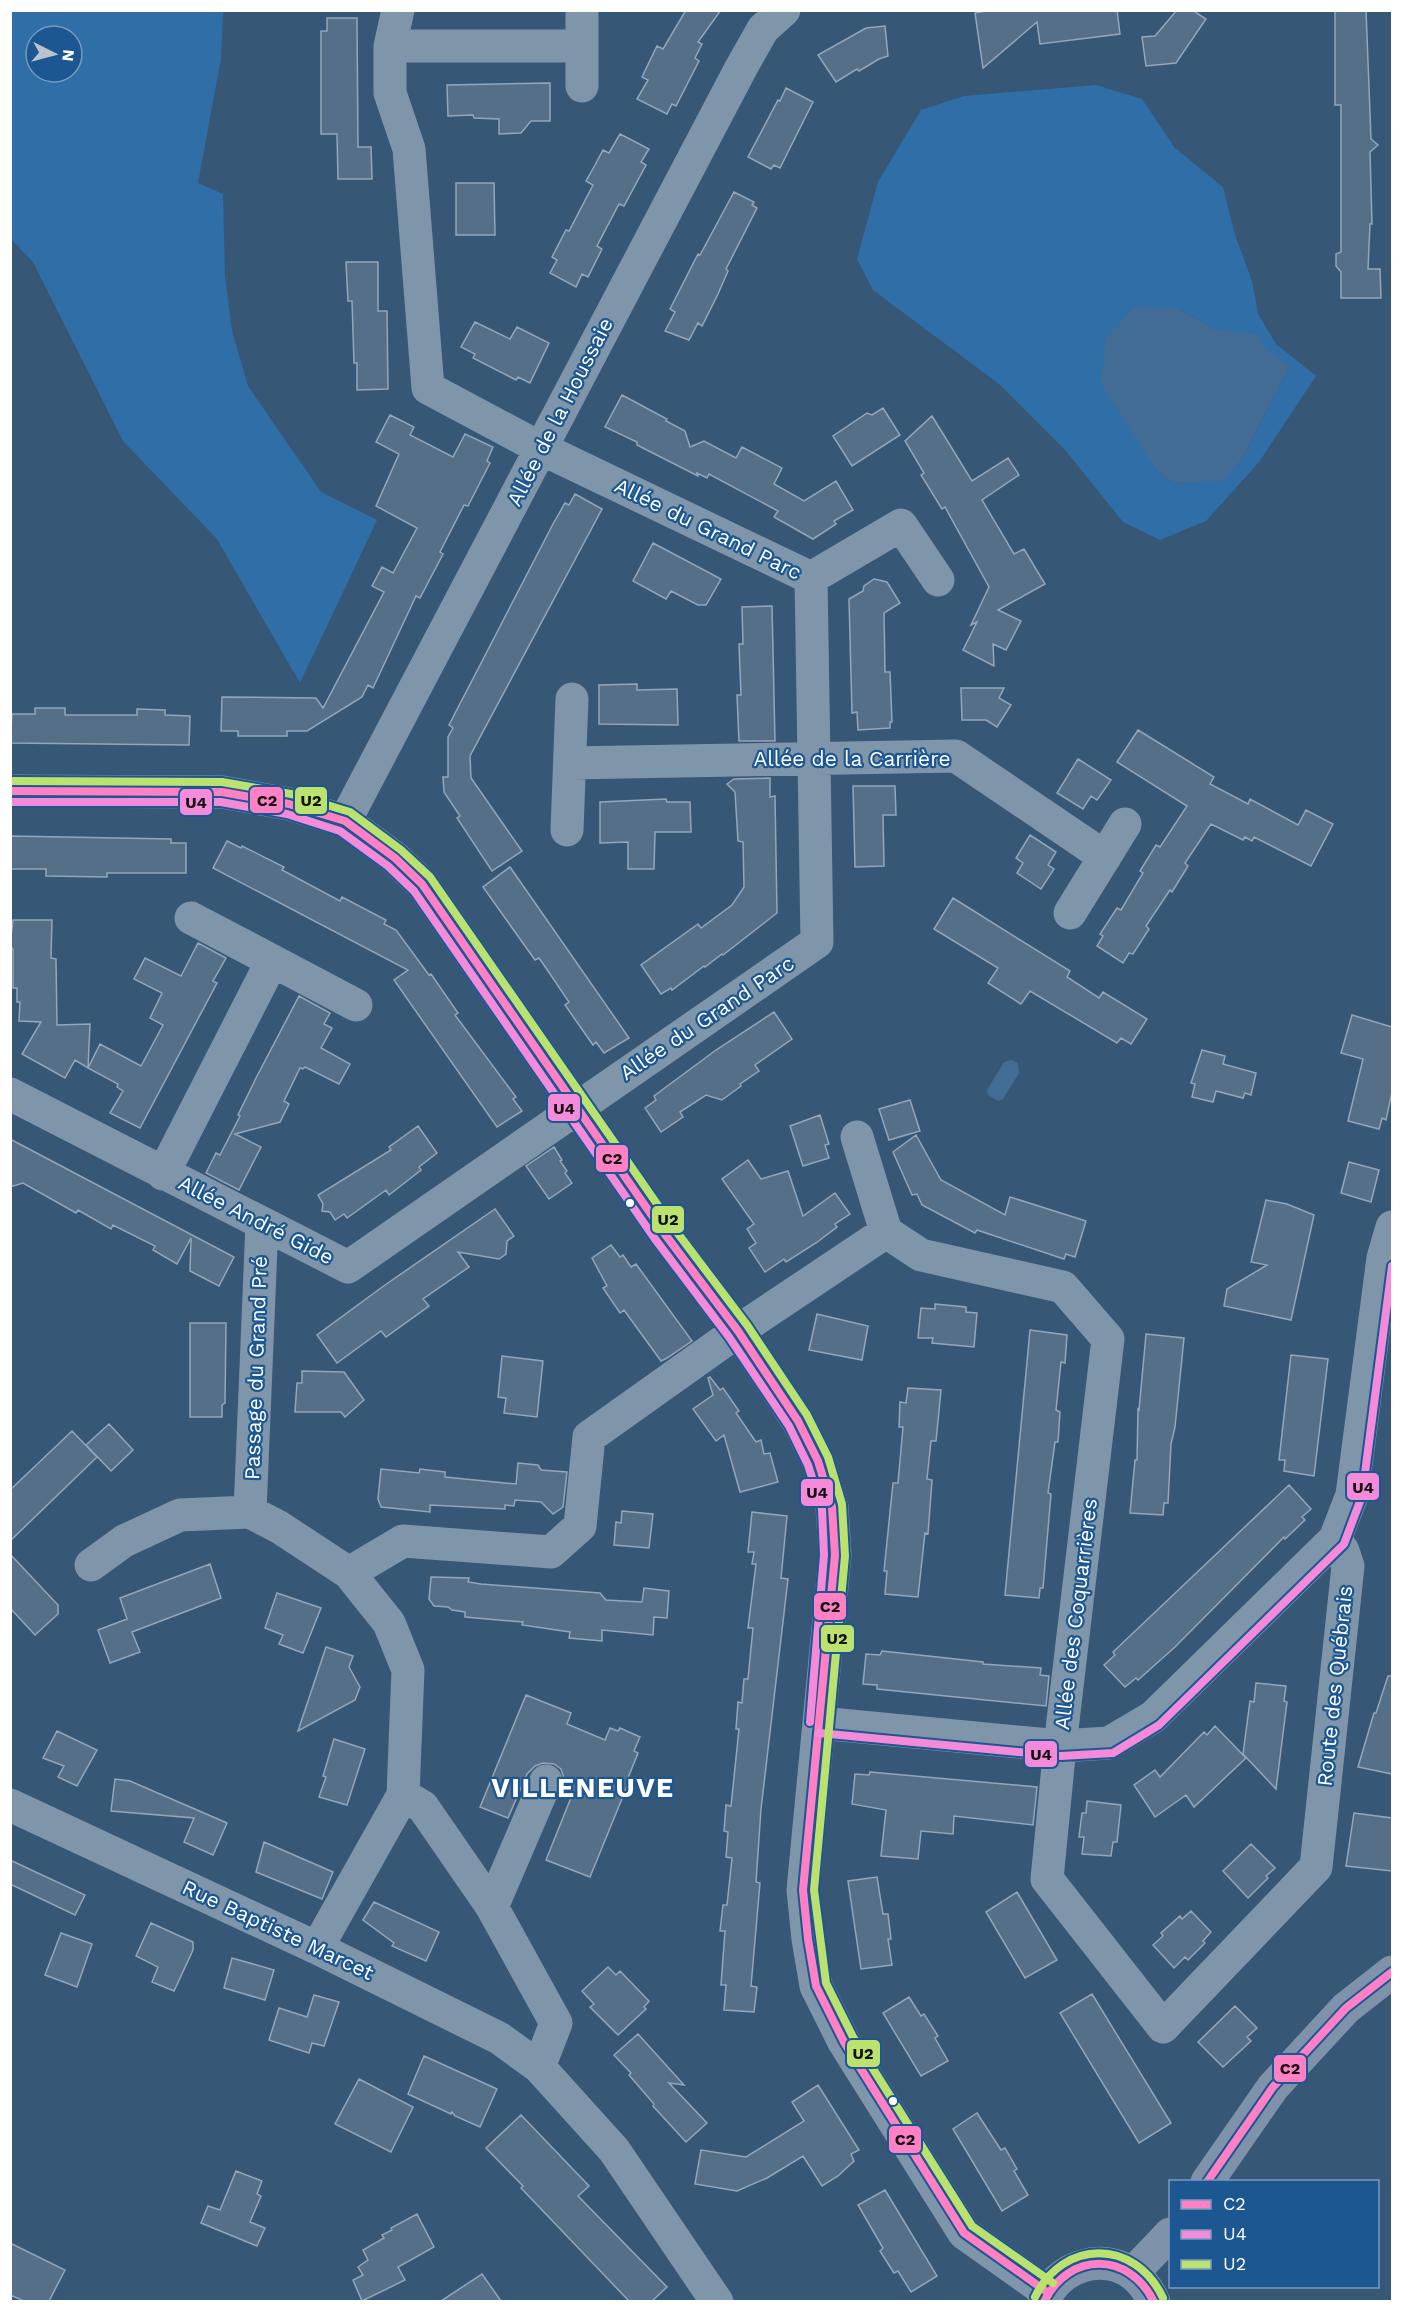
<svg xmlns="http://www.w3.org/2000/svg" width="1403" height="2312" font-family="'Work Sans',sans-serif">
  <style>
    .green { fill: #306ea8; fill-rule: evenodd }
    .water { fill: #436c95 }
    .building { fill: #556f88; stroke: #94a6b8; stroke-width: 1.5 }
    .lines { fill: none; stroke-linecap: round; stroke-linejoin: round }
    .minor { stroke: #7f95aa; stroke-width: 33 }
    .major { stroke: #7e93a9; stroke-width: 33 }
    .bus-1-casing { stroke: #1c5792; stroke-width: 12 }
    .bus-2-casing { stroke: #1c5792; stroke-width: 12 }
    .bus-3-casing { stroke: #1c5792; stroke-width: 12 }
    .bus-1 { stroke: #ff80c5; stroke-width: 8 }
    .bus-2 { stroke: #f48ada; stroke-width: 8 }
    .bus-3 { stroke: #bbe26f; stroke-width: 8 }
    .bus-dot { fill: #fff; stroke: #1c5792; stroke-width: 2 }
    .labels { text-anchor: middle; stroke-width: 4.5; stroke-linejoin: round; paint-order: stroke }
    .street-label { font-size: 21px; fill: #fff; stroke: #1c5792 }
    .district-label { font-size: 27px; font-weight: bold; letter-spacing: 1.5px; fill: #fff; stroke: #1c5792 }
    .line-badge { stroke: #1c5792; stroke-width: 2 }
    .pale-badge-label { font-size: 16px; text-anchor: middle; font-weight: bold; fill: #111 }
  </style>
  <rect width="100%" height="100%" fill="#375777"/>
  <!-- green -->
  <path class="green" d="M10 11H223L221 58 198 183 223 194 225 276 232 331 248 386 321 492 377 520 300 683 217 539 123 441 33 262 11 239ZM36 36H72V72H36Z
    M1096 85 1142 99 1175 148 1223 187 1235 235 1252 281 1258 314 1276 344 1316 376 1259 462 1206 521 1160 540 1123 522 1066 451 999 384 873 290 857 259 878 182 921 110 964 96ZM1177 308 1214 329 1262 345 1271 355 1290 365 1242 459 1223 480 1174 483 1156 470 1144 449Z"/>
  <!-- water -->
  <path class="water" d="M1134 308H1177L1214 329 1259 335C1264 352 1275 357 1290 365L1242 459 1223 481 1174 483 1156 470 1101 383 1106 338Z
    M1012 1060 1018 1063 1019 1073 1003 1099 998 1101 988 1095 987 1090 1004 1062Z"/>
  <!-- building -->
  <path class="building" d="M686 10H721L698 42 702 44 695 58 699 61 676 106 672 104 667 114 637 99 648 80 642 77 657 46 663 49Z
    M991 10H1117L1120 34 1040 44 1037 22 983 68 975 13Z
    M1177 10H1192L1206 19 1176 63 1146 66 1142 37 1155 36Z
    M1335 10H1366L1371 139 1378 145 1370 152 1372 224H1370L1368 269H1380L1381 298H1341V272L1336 266V254L1341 252V105H1335Z
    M327 18H357L358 147H371L372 179H338L337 134H321V31H327Z
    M885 26 888 56 879 59 859 71 857 69 836 82 818 55 866 28Z
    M550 83V121H531L521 133 499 134V119L474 118 473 115 448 116 447 85Z
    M786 88 813 102 780 168 774 165 771 169 748 157 778 100 780 101Z
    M620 134 649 149 641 162 646 165 624 206 619 204 597 246 602 249 588 277 582 274 576 287 550 273 557 260 552 257 566 230 569 231 593 185 586 181 595 165 603 150 609 153Z
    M456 183H494L495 235H456Z
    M734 192 754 202 752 205 757 208 726 269 728 271 718 294 702 326 698 323 689 340 665 331 675 312 670 309 698 254 700 255Z
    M346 262H378V311H387L388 389 357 390V363H354L352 301H348Z
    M475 322 510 339 517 327 549 343 530 383 518 377 516 380 473 358 475 354 461 347Z
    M622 395 667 419 666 421 685 431 690 447 704 441 736 458 742 447 782 468 774 484 804 501 836 481 853 510 834 521 836 524 813 539 774 517 778 511 709 474 707 478 697 473 698 476 637 445V442L605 427Z
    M883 408 900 435 852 466 833 436 867 413 872 415Z
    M390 415 414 427 410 435 453 457 465 434 493 447 487 461 490 463 468 506 464 505 440 552 443 554 420 598 416 596 373 688 368 685 362 697 307 731H287V736H238V731H221L222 697 316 698 323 708 384 592 372 586 382 567 393 573 417 528 376 506 399 454 376 442Z
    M932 416 972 481 1008 458 1019 475 982 500 1014 554 1024 549 1045 584 998 610 1021 621 1006 650 993 644 994 666 963 650 977 622 971 625 989 587 945 507 942 509 921 475 924 473 905 441Z
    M575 494 602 509 470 756 471 778 522 851 492 871 457 818 460 816 444 792 443 777H448V737L453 728 449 725 553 524 565 503 569 505Z
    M653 543 721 579 706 605H698L671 591 666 599 633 581Z
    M874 579 887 582 900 603 884 613 885 672H890L892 722H890V728L858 730 857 712 852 713 849 599 863 591 864 586Z
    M772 606 775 741H739L737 695H741L739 644H743L742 607Z
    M637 684V690L677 689 678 725 599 724V685Z
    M961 688H1004L999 698 1011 705 997 727 986 720H962Z
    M35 708H65V715H137V709L165 710V715L190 716 189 745 10 743 12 714H35Z
    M1138 730 1214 777 1210 784 1248 804 1250 799 1298 825 1306 810 1333 824 1311 866 1254 837 1252 841 1245 837 1243 840 1211 824 1185 863 1188 866 1172 892 1170 890 1146 926 1149 929 1133 954 1129 953 1123 963 1097 946 1103 936 1100 934 1117 908 1121 910 1143 873 1140 871 1156 845 1160 847 1187 806 1117 762Z
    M1078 759 1111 780 1097 800 1091 796 1083 809 1057 793Z
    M770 778V797L775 796 777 913 723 955 722 954 705 967 704 966 672 990 671 988 661 994 641 965 698 924 701 928 732 905 744 887 743 842 738 841 735 792 727 784 734 779Z
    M853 786H895L896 815H883L884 866 855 867Z
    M666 799 667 802H690L691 832H655L654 869H628V842L600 843V802Z
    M1030 835 1056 852 1048 865 1054 869 1041 889 1017 873 1023 863 1016 858Z
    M10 836 171 839V843H186V873H107V877L46 876V869H10Z
    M227 841 241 848 242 846 284 867 282 870 340 901 342 897 386 920 384 924 396 930 429 975 431 974 458 1013 455 1015 516 1097 513 1099 522 1111 497 1127 394 980 408 970 213 868Z
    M510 867 629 1038 604 1053 596 1042 593 1045 565 1005 569 1002 546 968 539 958 535 960 483 887Z
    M953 898 1070 971 1067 977 1099 998 1103 992 1147 1019 1131 1044 1121 1038 1117 1043 1030 991 1021 1004 988 983 998 968 934 929Z
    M13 920H52L51 958 56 959 57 1025 90 1024 88 1068 75 1060 65 1078 22 1054 41 1022 19 1021 20 1002H17V988H13V949L10 946Z
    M198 943 226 958 213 981 217 983 140 1128 110 1113 123 1091 117 1087 118 1084 88 1068 100 1044 141 1066 163 1025 150 1018 162 993 134 979 145 958 181 976Z
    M299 996 330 1013 324 1024 332 1028 321 1048 350 1064 339 1084 305 1067 303 1069 300 1068 284 1101 289 1104 280 1122 235 1134 261 1147 239 1190 206 1173 216 1153 220 1155 240 1116 238 1115 256 1078Z
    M774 1012 792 1039 755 1065 759 1071 740 1084 741 1086 722 1100 706 1095 680 1112 683 1117 661 1132 645 1108 656 1100 654 1096 716 1050Z
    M1352 1015 1392 1027V1092L1386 1120 1382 1118 1379 1129 1348 1121 1363 1059 1341 1053Z
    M1202 1050 1225 1056 1223 1064 1256 1073 1251 1095 1245 1093 1243 1098 1216 1091 1213 1102 1192 1097 1195 1084 1191 1083Z
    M910 1100 920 1131 889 1140 879 1109Z
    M820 1115 829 1144 825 1145 829 1158 803 1166 790 1126Z
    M418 1126 437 1153 419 1167 421 1170 389 1195 386 1190 347 1218 344 1214 335 1220 330 1212 322 1211 323 1204 318 1195 391 1150 389 1147Z
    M916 1135 941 1180 1005 1215 1010 1197 1086 1221 1075 1257 1066 1254 1064 1259 977 1230 975 1233 922 1205 917 1194 912 1195 893 1152Z
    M10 1139 234 1257 219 1286 190 1271 191 1238 177 1264 153 1250 155 1246 113 1225 111 1229 78 1210 76 1213 23 1183 10 1187Z
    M554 1147 562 1160 560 1161 567 1171 565 1173 572 1183 549 1199 526 1166Z
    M748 1160 761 1179 788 1171 803 1216 835 1193 850 1214 835 1224 837 1227 816 1243 786 1262 784 1259 765 1272 749 1248 756 1243 747 1229 754 1224 722 1179Z
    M1349 1162 1379 1170 1371 1202 1341 1193Z
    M1266 1200 1287 1204 1314 1215 1291 1320 1224 1306 1227 1289 1267 1265 1251 1262Z
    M495 1209 514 1236 507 1241 506 1254 499 1259 458 1252 469 1267 423 1299 429 1306 386 1337 381 1331 337 1363 317 1335 385 1285Z
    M611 1245 620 1257 623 1255 631 1267 636 1264 692 1341 667 1358 661 1361 624 1310 620 1313 603 1288 607 1286 592 1258Z
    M935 1304 966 1307V1312L977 1313 974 1347 932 1343 933 1338H918L921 1308 935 1309Z
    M817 1314 868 1326 862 1360 809 1350Z
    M190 1323H226L225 1403 222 1405V1417H190Z
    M1030 1330 1067 1335 1065 1363 1061 1362 1056 1410 1060 1412 1058 1442H1055L1048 1493 1051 1494 1043 1588H1040L1039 1598 1005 1595Z
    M1146 1334 1184 1338 1175 1427 1171 1444 1168 1503H1164L1163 1515 1130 1513 1135 1460H1137L1138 1409 1139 1410Z
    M1291 1355 1328 1359 1314 1476 1284 1471 1285 1460H1279Z
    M502 1356 543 1361 537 1417 504 1413 506 1398 498 1397Z
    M302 1371 344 1372 364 1400 345 1417 341 1412H295L297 1383H302Z
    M710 1377 720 1390 723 1388 739 1411 736 1413 756 1442 761 1440 764 1454 770 1453 778 1482 740 1492 724 1435 716 1441 693 1409 713 1395 708 1378Z
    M908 1388 941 1390 936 1441H931L927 1479 932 1480 928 1534 925 1533 918 1597 885 1594 887 1571H884L893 1483H898L903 1427H899L900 1402 906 1403Z
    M109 1424 133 1450 111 1471 86 1445Z
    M72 1431 97 1457 10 1541V1490Z
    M518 1463 538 1465 541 1470 567 1472 563 1507 553 1514 541 1502 515 1500 514 1506 505 1505V1509L430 1505V1512L381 1507 378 1499 381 1469 419 1473 420 1469 445 1472V1477L516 1484Z
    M1289 1485 1311 1509 1302 1517 1305 1520 1285 1539 1284 1537 1175 1647 1138 1680 1136 1678 1125 1687 1104 1665 1115 1655 1113 1652Z
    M622 1511 653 1514 649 1548 614 1545 616 1522 621 1523Z
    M752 1512 787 1516 781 1578 788 1579 761 1809 756 1882 760 1883 751 1986 757 1987 754 2012 724 2010 726 1985H721L725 1931H720L723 1905H727L732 1858 726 1857 728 1832 724 1831 726 1805 731 1806 739 1729H736L738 1702 742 1703 744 1679H748L753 1628H748L756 1564H752L754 1552H748Z
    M10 1554 58 1605V1614L35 1635 10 1608Z
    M210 1564 221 1598 132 1632 140 1652 110 1663 98 1630 127 1619 120 1598Z
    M431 1577 469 1578 468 1582 481 1584 600 1593 606 1600 642 1602 644 1588 669 1591 667 1618 654 1617 653 1635 602 1630V1641L569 1638 570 1632 522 1625 523 1622 465 1617V1612L452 1610 448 1607 434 1606 429 1599Z
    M277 1593 321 1608 303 1653 279 1644 283 1635 265 1628Z
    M326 1647 353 1656 349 1667 360 1687 355 1700 298 1731Z
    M882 1651 983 1662V1664L1041 1668 1040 1675 1049 1676 1046 1706 877 1689V1685L863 1684 866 1654 880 1655Z
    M1388 1676H1392V1774L1358 1767 1374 1713H1376Z
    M1256 1683 1286 1686 1284 1701 1287 1702 1276 1789 1243 1754 1250 1701 1254 1702Z
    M526 1695 571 1713 567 1724 605 1740 610 1728 618 1731 620 1728 640 1737 634 1751 638 1753 628 1778 630 1779 590 1877 546 1860 572 1795 562 1790 564 1778 561 1769 554 1764 543 1763 535 1766 527 1774 508 1818 480 1807Z
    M1215 1726 1246 1758 1194 1807 1186 1795 1155 1817 1134 1785 1155 1770 1160 1777 1204 1732 1207 1735Z
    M57 1731 97 1750 77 1786 58 1777 64 1766 43 1758Z
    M334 1739 365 1749 347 1805 319 1797 326 1777 323 1776Z
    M870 1772 1037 1787 1033 1825 954 1816 953 1834 921 1831 918 1859 881 1856 886 1810 852 1804 855 1774 869 1775Z
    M115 1779 130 1781 227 1823 213 1855 184 1842 194 1818 111 1811Z
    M1087 1801 1121 1805 1117 1842H1113L1111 1856 1082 1854 1084 1837H1079L1082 1813H1086Z
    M1354 1813 1392 1818V1871L1346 1866Z
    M264 1842 333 1872 322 1899 256 1872Z
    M1251 1844 1275 1868 1266 1876 1268 1878 1248 1898 1223 1871Z
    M10 1860 85 1895 75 1915 10 1884Z
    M877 1877 883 1914H888L891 1939H888L892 1965 861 1969 848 1881Z
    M1017 1892 1057 1960 1025 1978 986 1912Z
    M374 1902 439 1932 426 1961 392 1946 394 1943 363 1920Z
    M1191 1911 1211 1932 1203 1941 1205 1943 1188 1960 1185 1957 1174 1968 1153 1945 1163 1936 1161 1933 1180 1916 1182 1919Z
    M151 1923 193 1942V1950L174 1991 152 1982 158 1967 136 1956Z
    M61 1933 92 1944 77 1987 45 1975Z
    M232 1958 274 1970 265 2000 224 1988Z
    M608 1967 616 1975 620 1971 649 2001 644 2007 646 2009 618 2035 590 2007 594 2004 582 1991Z
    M1092 1994 1171 2123 1139 2143 1060 2013Z
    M314 1995 339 2002 324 2046 312 2043 309 2053 269 2040 279 2008 307 2017Z
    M909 1997 921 2016 924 2014 938 2036 935 2038 948 2061 921 2076 883 2013Z
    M1235 2006 1257 2028 1247 2037 1251 2041 1223 2067 1198 2042Z
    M638 2034 684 2085 669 2083 707 2123 686 2142 653 2106 654 2104 629 2075 631 2073 614 2055Z
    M424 2056 497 2089 480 2127 455 2116 452 2112 451 2114 408 2094Z
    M359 2079 413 2107 391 2152 335 2124Z
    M818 2085 859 2150 851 2154 854 2161 838 2176 822 2186 803 2156 767 2178 737 2191 695 2184 701 2150 746 2157 804 2121 792 2102Z
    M977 2113 1001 2150 1005 2148 1017 2169 1014 2171 1028 2195 1002 2211 953 2129Z
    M521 2115 589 2186 578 2196 667 2287 652 2301H629L521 2188 523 2186 486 2148Z
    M236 2171 262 2181 257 2194 261 2196 250 2222 265 2228 257 2246 201 2223 208 2206 220 2210Z
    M885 2190 937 2276 911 2292 898 2271 894 2273 880 2251 883 2248 858 2205Z
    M417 2214 434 2247 398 2267 405 2280 362 2301 353 2280 363 2275 358 2267 368 2260 363 2250 384 2238 382 2235 392 2230 391 2228Z
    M10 2243 65 2270 49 2301H24L10 2295Z
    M482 2274 501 2301H441Z"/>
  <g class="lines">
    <!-- minor -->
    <path class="minor" d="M390 46H581
      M582 86V10
      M811 578 901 525 938 580
      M570 763 956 756 1105 857
      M10 791 222 792 289 804 345 821 395 858 422 884 664 1233 738 1331 798 1421 818 1461 832 1507 835 1555 803 1890 808 1939 816 1986 844 2042 964 2233 1047 2292
      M345 821 741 68 763 29 784 10
      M567 830 572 699
      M1070 913 1125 824
      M191 918 356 1005
      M10 1094 348 1267 817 942 811 578 542 449 428 388 409 149 390 93V46L398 10
      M857 1137 886 1232
      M163 1174 272 961
      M250 1512 262 1223
      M91 1565 124 1541 180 1515 250 1512 279 1527 349 1573 389 1623 408 1670 403 1795 317 1948
      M349 1573 403 1541 551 1552 580 1526 589 1437 738 1331 886 1232 921 1255 1063 1287 1108 1339 1060 1746 1047 1879 1163 2027 1316 1867 1348 1566 1343 1551 1335 1539
      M820 1723 1060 1746 1109 1743 1153 1717 1335 1539 1352 1495 1383 1258 1392 1227
      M403 1795 423 1807 492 1907 556 2023 539 2067
      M10 1805 317 1948 499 2038 539 2067 614 2150 717 2302
      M492 1907 546 1781"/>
    <!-- major -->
    <path class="major" d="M1207 2182 1273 2087 1346 2008 1392 1972
      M1133 2273 1170 2234
      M1044 2302C1056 2266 1104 2251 1134 2275 1144 2283 1149 2291 1154 2302"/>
    <!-- bus-1 casing -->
    <g class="bus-1-casing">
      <path id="bus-1" d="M10 791 222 792 289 804 345 821 395 858 422 884 664 1233 738 1331 798 1421 818 1461 832 1507 835 1555 803 1890 808 1939 816 1986 844 2042 964 2233 1047 2292
        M1207 2182 1273 2087 1346 2008 1392 1972
        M1044 2302C1069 2251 1129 2251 1154 2302"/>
    </g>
    <!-- bus-2 casing -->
    <g class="bus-2-casing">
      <path id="bus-2" d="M10 802H221L287 814 340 831 388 866 414 891 655 1239 729 1337 789 1426 808 1465 822 1509 824 1555 810 1722
        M819 1733 1061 1756 1113 1753 1159 1725 1344 1544 1362 1496 1392 1266"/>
    </g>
    <!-- bus-3 casing -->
    <g class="bus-3-casing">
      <path id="bus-3" d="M10 781 222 782 291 794 350 812 401 850 430 877 673 1227 747 1325 807 1415 828 1457 842 1504 845 1556 814 1890 826 1983 853 2037 972 2226 1053 2283
        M1035 2297C1063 2239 1135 2238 1163 2298"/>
    </g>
    <!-- bus-1 -->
    <use href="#bus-1" class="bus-1"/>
    <!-- bus-2 -->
    <use href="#bus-2" class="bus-2"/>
    <!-- bus-3 -->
    <use href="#bus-3" class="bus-3"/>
  </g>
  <!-- markers -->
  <g class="bus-dot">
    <circle cx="630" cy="1203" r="5"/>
    <circle cx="893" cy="2101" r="5"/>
  </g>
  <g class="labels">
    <!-- street labels -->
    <g class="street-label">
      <text transform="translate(560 412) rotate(-63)" y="7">Allée de la Houssaie</text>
      <text transform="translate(708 529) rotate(26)" y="7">Allée du Grand Parc</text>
      <text x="852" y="766">Allée de la Carrière</text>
      <text transform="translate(707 1018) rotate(-34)" y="7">Allée du Grand Parc</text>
      <text transform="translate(256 1220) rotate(27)" y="7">Allée André Gide</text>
      <text transform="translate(256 1368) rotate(-88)" y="7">Passage du Grand Pré</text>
      <text transform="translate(1076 1614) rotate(-83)" y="7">Allée des Coquarrières</text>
      <text transform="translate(1335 1686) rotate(-84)" y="7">Route des Québrais</text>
      <text transform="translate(278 1930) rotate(25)" y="7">Rue Baptiste Marcet</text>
    </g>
    <!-- district labels -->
    <g class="district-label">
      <text x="583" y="1797">VILLENEUVE</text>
    </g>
  </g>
  <g class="line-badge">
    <rect x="249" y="786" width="35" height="28" rx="6" fill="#ff80c5"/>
    <rect x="294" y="786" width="34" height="29" rx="6" fill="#bbe26f"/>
    <rect x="179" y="788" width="34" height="28" rx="6" fill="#f48ada"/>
    <rect x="547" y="1093" width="34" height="29" rx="6" fill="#f48ada"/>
    <rect x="595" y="1144" width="34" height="29" rx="6" fill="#ff80c5"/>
    <rect x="651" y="1205" width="34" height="29" rx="6" fill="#bbe26f"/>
    <rect x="1346" y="1472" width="34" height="29" rx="6" fill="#f48ada"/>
    <rect x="800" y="1478" width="34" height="29" rx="6" fill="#f48ada"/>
    <rect x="813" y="1592" width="34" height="29" rx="6" fill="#ff80c5"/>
    <rect x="820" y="1624" width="35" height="29" rx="6" fill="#bbe26f"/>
    <rect x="1024" y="1740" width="34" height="28" rx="6" fill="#f48ada"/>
    <rect x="846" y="2039" width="35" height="29" rx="6" fill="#bbe26f"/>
    <rect x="1273" y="2054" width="34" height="29" rx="6" fill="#ff80c5"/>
    <rect x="888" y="2125" width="34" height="29" rx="6" fill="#ff80c5"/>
  </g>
  <g class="pale-badge-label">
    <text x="267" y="806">C2</text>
    <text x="311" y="806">U2</text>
    <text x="196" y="808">U4</text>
    <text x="564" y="1114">U4</text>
    <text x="612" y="1164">C2</text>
    <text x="668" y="1225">U2</text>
    <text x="1363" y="1493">U4</text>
    <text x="817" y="1498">U4</text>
    <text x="830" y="1612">C2</text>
    <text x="837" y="1644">U2</text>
    <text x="1041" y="1760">U4</text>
    <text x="863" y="2059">U2</text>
    <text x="1290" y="2074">C2</text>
    <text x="905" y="2145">C2</text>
  </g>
  <!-- border -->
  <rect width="1403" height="2312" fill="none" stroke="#ffffff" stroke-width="24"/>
  <!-- legend -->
  <rect x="1169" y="2180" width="210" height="108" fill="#1c5792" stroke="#779abe" stroke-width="1.5"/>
  <rect x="1181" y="2200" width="30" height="9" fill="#ff80c5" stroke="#779abe" stroke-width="1.5"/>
  <text x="1223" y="2210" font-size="18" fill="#ffffff">C2</text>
  <rect x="1181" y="2230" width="30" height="9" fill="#f48ada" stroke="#779abe" stroke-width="1.5"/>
  <text x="1223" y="2240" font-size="18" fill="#ffffff">U4</text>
  <rect x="1181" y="2260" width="30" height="9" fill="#bbe26f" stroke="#779abe" stroke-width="1.5"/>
  <text x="1223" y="2270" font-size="18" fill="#ffffff">U2</text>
  <!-- north arrow -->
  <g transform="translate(54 54) rotate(96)"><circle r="28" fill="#1c5792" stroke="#779abe" stroke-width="1.5"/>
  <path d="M0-4.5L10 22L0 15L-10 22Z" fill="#b9c4cf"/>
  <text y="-9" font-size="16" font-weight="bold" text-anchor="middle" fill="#ffffff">N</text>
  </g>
</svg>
